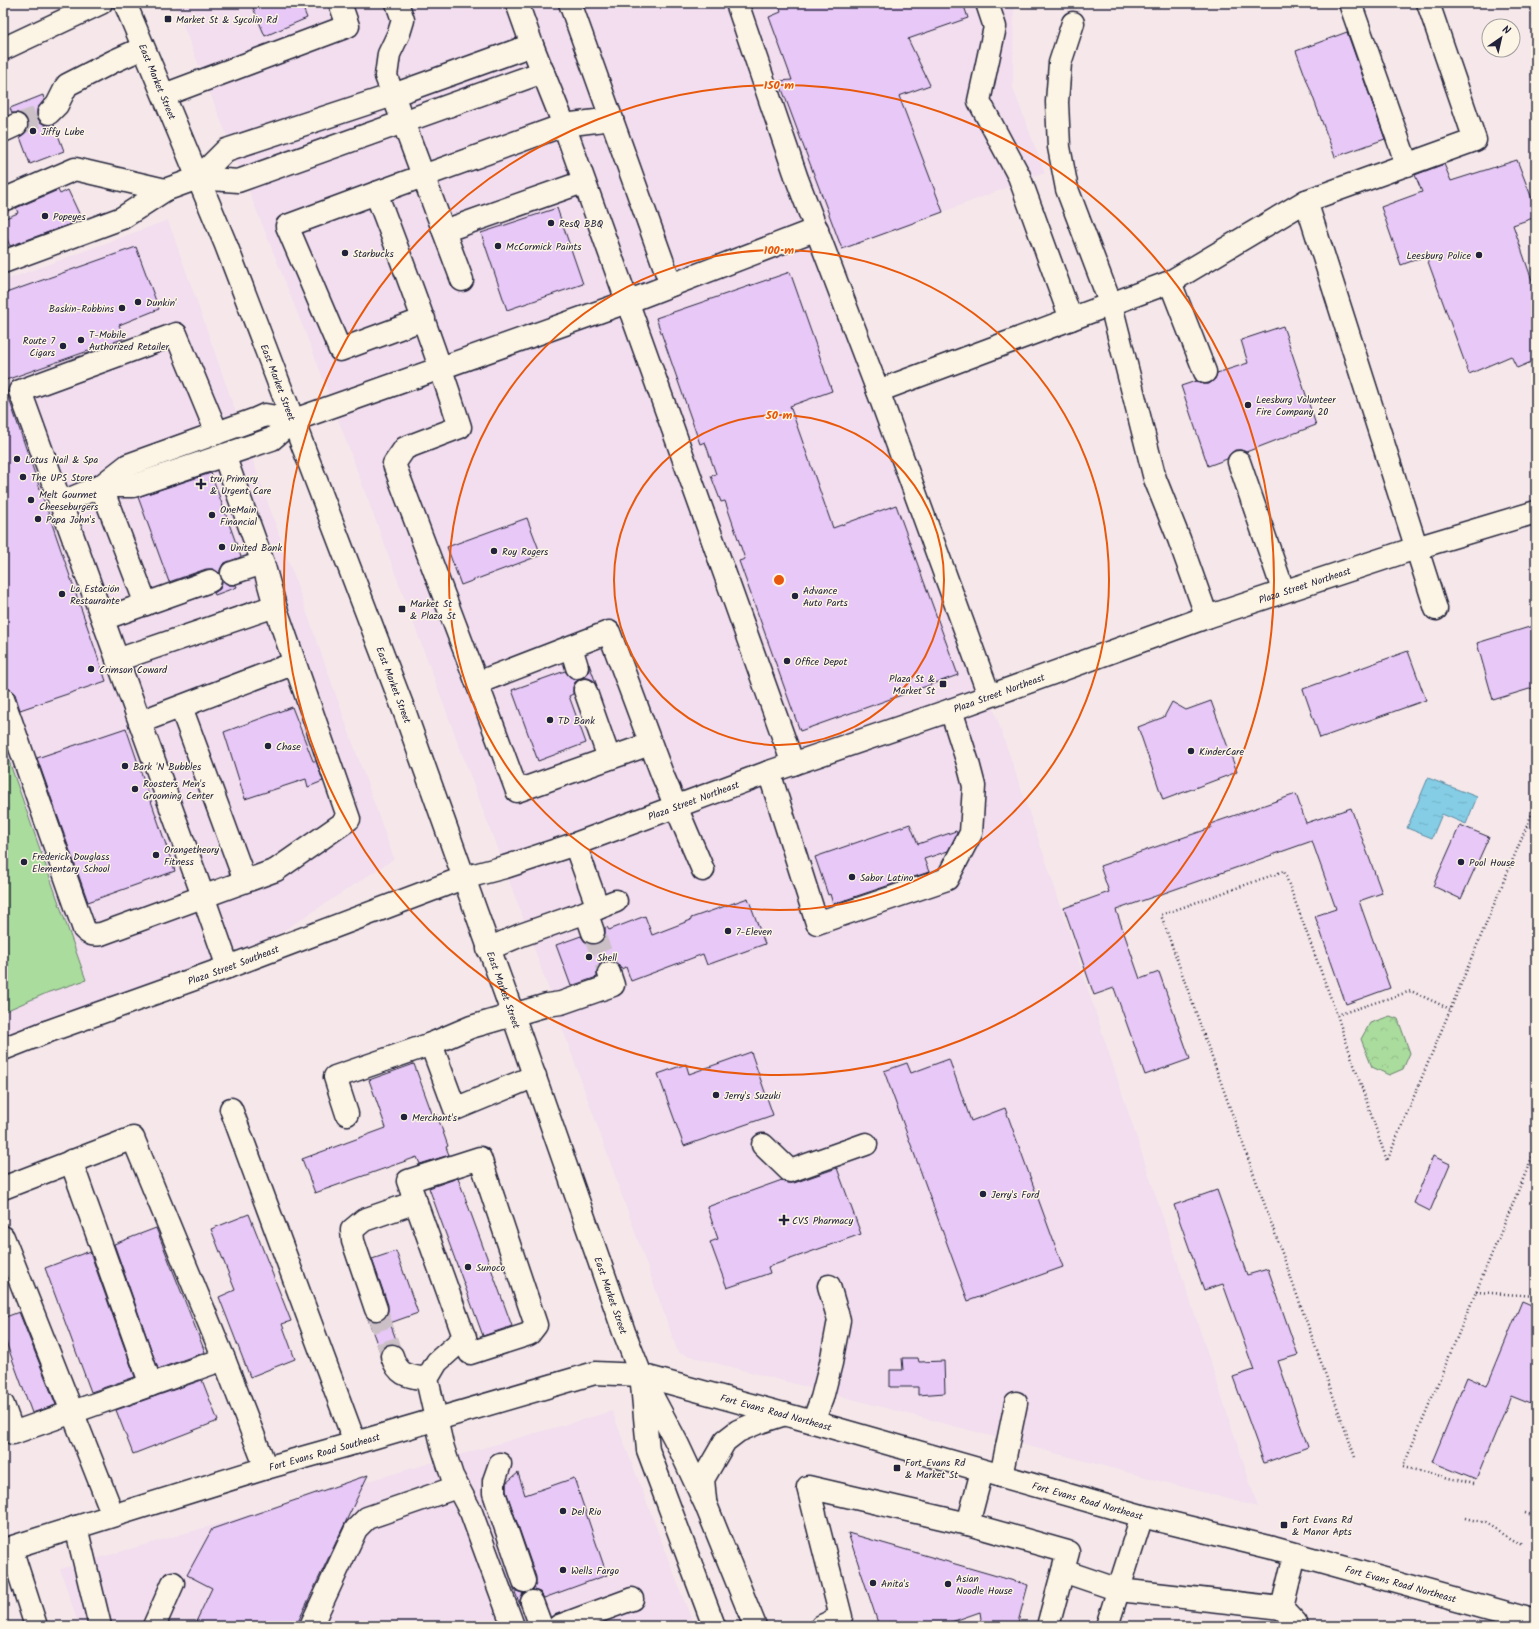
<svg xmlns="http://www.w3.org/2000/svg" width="1539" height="1629" font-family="Kalam,sans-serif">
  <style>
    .built { fill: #f2deee }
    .green { fill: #aadc9d; stroke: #667f6c }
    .park { fill: url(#park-crowns); stroke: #667f6c }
    .water { fill: url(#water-ripples); stroke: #5d89a1 }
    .building { fill: #e7c8f6; stroke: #22223b }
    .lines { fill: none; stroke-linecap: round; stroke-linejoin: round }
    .minor-tunnel { stroke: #ccc0c7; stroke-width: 22; stroke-dasharray: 22 11; stroke-linecap: butt }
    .minor-casing { stroke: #22223b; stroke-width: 25 }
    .major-casing { stroke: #22223b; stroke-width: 25 }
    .path { stroke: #22223b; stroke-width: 2.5; stroke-dasharray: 1 3; stroke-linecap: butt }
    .minor { stroke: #fcf5e5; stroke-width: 22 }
    .major { stroke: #fcf5e5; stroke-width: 22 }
    .ring { fill: none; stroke: #e8590c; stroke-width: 2 }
    .poi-dot { fill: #22223b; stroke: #fcf5e5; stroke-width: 1.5 }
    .labels { text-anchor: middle; stroke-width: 3; stroke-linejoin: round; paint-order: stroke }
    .poi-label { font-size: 10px; fill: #22223b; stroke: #fcf5e5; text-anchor: start }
    .street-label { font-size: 10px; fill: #22223b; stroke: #fcf5e5 }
    .centre { fill: #e8590c; stroke: #fcf5e5; stroke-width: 2 }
    .ring-label { font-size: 12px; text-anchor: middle; font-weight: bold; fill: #e8590c; stroke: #fcf5e5; stroke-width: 3; stroke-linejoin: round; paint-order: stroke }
  </style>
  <defs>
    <pattern id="park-crowns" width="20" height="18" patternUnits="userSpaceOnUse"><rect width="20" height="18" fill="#aadc9d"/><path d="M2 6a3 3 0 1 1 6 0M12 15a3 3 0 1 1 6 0" fill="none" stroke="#92bc88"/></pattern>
    <pattern id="water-ripples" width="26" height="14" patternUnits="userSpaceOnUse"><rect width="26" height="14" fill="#84cde5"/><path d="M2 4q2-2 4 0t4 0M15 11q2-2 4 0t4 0" fill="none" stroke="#72b0c5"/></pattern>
  </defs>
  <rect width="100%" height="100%" fill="#f6e8ea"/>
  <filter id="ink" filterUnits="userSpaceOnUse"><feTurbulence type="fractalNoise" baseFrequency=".025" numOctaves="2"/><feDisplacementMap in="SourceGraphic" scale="8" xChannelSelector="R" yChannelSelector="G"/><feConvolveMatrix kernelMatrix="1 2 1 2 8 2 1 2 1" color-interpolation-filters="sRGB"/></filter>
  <g filter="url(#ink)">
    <!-- built -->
    <path class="built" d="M174 3H1014L1013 88 1045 173 828 256 989 695 1048 867 1258 1507 678 1353 531 940 316 360Z
      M168 220 394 859 228 967 3 1049V281Z
      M612 1411 694 1626H79L60 1569Z"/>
    <!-- green -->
    <path class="green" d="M3 744 86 980 49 992 3 1012Z"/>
    <!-- park -->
    <path class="park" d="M1390 1016 1398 1019 1410 1053 1403 1069 1389 1075 1372 1067 1361 1039 1370 1023Z"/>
    <!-- water -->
    <path class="water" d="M1428 778 1477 797 1466 824 1442 814 1432 838 1407 828Z"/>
    <!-- building -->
    <path class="building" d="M251 3H301L307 18 265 36Z
      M778 3H963L968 18 908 39 930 85 899 96 943 212 842 249 779 81 792 80 769 17 781 12Z
      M1347 32 1385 139 1335 157 1296 51Z
      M43 95 44 100 37 109V117L40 122 45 125 54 124 64 151 30 164 20 137 26 132 28 127 27 120 23 115 18 113H12L10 108Z
      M1517 160 1536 209V217L1513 225 1536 292V360L1517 368 1511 356 1469 374 1426 256 1401 265 1381 207 1422 192 1415 175 1444 164 1451 181Z
      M58 190 60 194 68 190 82 220 10 246 3 230V219L18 213 16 208Z
      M557 208 583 284 507 310 481 233Z
      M136 247 159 309 119 325 125 338 3 381V294Z
      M790 272 832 391 790 406 833 528 896 505 958 675 800 731 739 561 745 559 725 501 721 502 711 476 716 474 705 442 700 444 656 318Z
      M1283 326 1316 425 1246 452 1241 450H1235L1230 454 1227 459 1208 466 1181 386 1196 381 1203 384H1209L1215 379 1217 373 1248 363 1241 340Z
      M6 390 106 681 20 710 15 694 11 690 6 687 3 677V391Z
      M211 473 241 557 223 564 220 570V574L213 569H206L169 582 138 497Z
      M527 518 541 555 461 585 447 547Z
      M222 580 229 585H236L237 587 215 595 214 593 220 589Z
      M1536 625V687L1493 700 1477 643Z
      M1408 651 1426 700 1320 738 1303 689Z
      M589 664 597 686 593 680 588 678H582L586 675 589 670Z
      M565 671 569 676 574 679H580L575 682 573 687V694L569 696 586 743 538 761 512 690Z
      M1211 701 1237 772 1163 800 1138 727 1164 717 1172 702 1186 710Z
      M292 707 313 761H316L323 781 308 787 306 779 245 799 224 732Z
      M126 728 175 871 88 902 37 758Z
      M1296 794 1306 823 1351 808 1382 893 1359 901 1390 988 1346 1004 1315 916 1336 909 1312 841 1204 879 1116 910 1140 979 1159 972 1190 1059 1145 1075 1114 988 1094 995 1064 908 1109 892 1100 866 1211 828 1210 824Z
      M910 824 918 844 956 831 957 833 948 851 924 859 929 872 833 904 830 894 828 895 815 857Z
      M1460 825 1489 837 1461 899 1433 886Z
      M748 898 765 944 707 965 703 954 631 981 626 967 621 969 617 963 612 961H605L599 965 597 971V977L571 986 556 945 581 936 585 942 590 944H597L603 940 605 934V928L607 927 609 930 645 916 652 935 691 920V918Z
      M751 1052 773 1115 684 1146 658 1074 686 1064 689 1074Z
      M949 1059 971 1121 1005 1108 1063 1267 968 1301 884 1071 907 1063 911 1073Z
      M414 1064 433 1116 437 1115 448 1146 446 1147 449 1155 420 1164 417 1157 315 1193 302 1159 386 1128 369 1080Z
      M1433 1156 1450 1164 1430 1211 1414 1203Z
      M837 1168 861 1234 768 1267 770 1273 727 1288 710 1242 718 1239 707 1207 782 1180 788 1183H794Z
      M458 1178 512 1326 483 1336 429 1188Z
      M1217 1190 1247 1275 1268 1269 1298 1355 1278 1361 1308 1447 1264 1463 1233 1377 1254 1370 1223 1284 1204 1290 1174 1205Z
      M249 1214 291 1321 282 1324 295 1359 250 1377 219 1297 235 1290 211 1229Z
      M156 1228 205 1352 158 1369 114 1244Z
      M396 1251 418 1313 390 1323 398 1345 394 1344H387L383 1348 380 1352 368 1319 374 1321H380L385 1318 388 1312V1305L372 1259Z
      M87 1252 88 1253 90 1252 135 1377 91 1392 45 1268Z
      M1522 1301 1536 1307V1392L1531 1404 1511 1396 1476 1480 1432 1462 1467 1377 1487 1386Z
      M19 1312 56 1405 32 1413 3 1334V1318Z
      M902 1358H918L919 1362 944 1361 945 1393 918 1395V1387H890V1370H903Z
      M202 1380 218 1421 133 1454 116 1410Z
      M518 1473 525 1495 574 1478 607 1575 544 1598 540 1592 533 1590 536 1584V1577L506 1491V1483Z
      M368 1475 296 1626H194L212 1588 187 1575 212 1529Z
      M848 1533 1028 1585 1017 1626H982L980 1612 940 1626H879Z
      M513 1587 516 1591 523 1593 520 1600V1605Z"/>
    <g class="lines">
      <!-- minor-tunnel -->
      <path class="minor-tunnel" d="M16 125 49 113
        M593 932 609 973
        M376 1309 392 1356"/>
      <!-- minor casing -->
      <g class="minor-casing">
        <g id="minor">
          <path d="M397 3 403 20 399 33 389 54 386 76 462 280"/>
          <path d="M517 3 532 45 564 125 793 764"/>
          <path d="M570 3 671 285"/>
          <path d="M737 3 797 179 878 391 989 695"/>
          <path d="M987 3 995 27 979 101 1019 176 1071 319"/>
          <path d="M1350 3 1407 165"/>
          <path d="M1428 3 1475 140 1306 201 1436 609"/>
          <path d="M1073 23 1060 63 1057 102 1059 147 1067 189 1111 305 1155 479 1179 539 1207 617"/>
          <path d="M3 49 101 3"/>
          <path d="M164 95 348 26 340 3"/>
          <path d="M49 113 57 105 67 85 114 61 143 48"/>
          <path d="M3 131 16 125"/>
          <path d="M198 178 226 150 393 95 532 45"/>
          <path d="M376 193 564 125 612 119"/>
          <path d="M3 200 75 169 165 190"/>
          <path d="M444 231 583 182"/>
          <path d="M3 262 122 218 165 190 198 178 238 181 543 72"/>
          <path d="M424 319 340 350 287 226 376 193C406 271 435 348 460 427L405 448 394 464 477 683"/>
          <path d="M1205 372 1170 282 1306 201"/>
          <path d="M878 391 1170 282"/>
          <path d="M217 433 176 334 20 391 203 896 228 967"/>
          <path d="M1239 462 1283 590"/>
          <path d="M101 486H133L266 441 272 439 294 420 627 302 817 229"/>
          <path d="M101 486 146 604"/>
          <path d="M60 503 101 486 128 465 256 419 265 415 294 420"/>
          <path d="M232 573 263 563"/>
          <path d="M103 619 210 581"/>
          <path d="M571 647 577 667"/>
          <path d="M117 660 275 606"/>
          <path d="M585 690 609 758"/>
          <path d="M3 699 84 929C90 935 93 935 101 934L276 870 349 819 275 606 263 563 224 455"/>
          <path d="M181 707 245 881"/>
          <path d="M140 722 295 663"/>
          <path d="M650 744 517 791 477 683 609 632 662 774 703 870"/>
          <path d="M769 772 817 923 947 879 971 833 974 786 968 763 951 710"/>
          <path d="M598 908 616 901"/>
          <path d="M586 912 593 932"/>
          <path d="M488 949 521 935 598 908 575 844"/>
          <path d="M431 1044 455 1109 535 1076"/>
          <path d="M231 1109 355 1443"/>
          <path d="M347 1114 335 1077 431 1044 471 1027 547 1005 561 1003 613 985 609 973"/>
          <path d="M763 1145 790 1171 866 1144"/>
          <path d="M480 1158 536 1325 529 1334 470 1353 408 1181Z"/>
          <path d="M71 1161 151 1385"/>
          <path d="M3 1188 133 1138 224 1359 266 1468"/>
          <path d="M3 1237 113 1515"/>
          <path d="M376 1309 353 1241 352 1230 364 1220 416 1202"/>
          <path d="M465 1337 437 1362 427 1379 442 1445 452 1476 471 1512 513 1626"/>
          <path d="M392 1356C398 1376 408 1376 427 1379"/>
          <path d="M3 1405 13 1433 224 1359"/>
          <path d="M813 1422 822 1398 831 1363 839 1320 829 1286"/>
          <path d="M500 1464 494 1481V1493L524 1581"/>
          <path d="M982 1471 968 1524 1068 1552 1048 1626"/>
          <path d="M1001 1476 1016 1403"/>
          <path d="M76 1527 100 1626"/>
          <path d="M11 1548 36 1626"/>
          <path id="s1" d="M3 1550 266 1468 355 1443 595 1373 641 1375 813 1422 1142 1516 1273 1548 1536 1621"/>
          <path d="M1063 1571 1119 1590 1282 1608 1295 1554"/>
          <path d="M532 1602 541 1626"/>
          <path d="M1282 1608 1296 1623V1626"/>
          <path d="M154 1626 173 1583"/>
          <path d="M311 1626 356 1529 367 1518 457 1487"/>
          <path d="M559 1626 632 1599"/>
          <path d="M822 1626 841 1617 808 1487 968 1524"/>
          <path d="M1107 1626 1142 1516"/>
        </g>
      </g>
      <!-- major casing -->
      <g class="major-casing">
        <g id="major">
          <path id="s2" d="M125 3 226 245 405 713 513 1015 624 1332 641 1375 678 1445 706 1505 755 1626"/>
          <path id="s3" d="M3 1049 49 1031 228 967 463 878 505 867 575 844 769 772 951 710 1207 617 1416 548 1536 512"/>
          <path d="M642 1384 648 1450 714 1626"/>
          <path d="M705 1500 703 1479 725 1441 738 1431 757 1423 785 1414"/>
        </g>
      </g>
      <!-- path -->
      <path class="path" d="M1337 1015 1411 991 1450 1009
        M1476 1292 1536 1296
        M1355 1457 1161 915 1284 871 1337 1015 1387 1161 1536 804
        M1474 1484 1403 1467 1536 1148
        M1525 1513 1536 1516
        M1465 1518 1485 1523 1521 1544"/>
      <!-- minor -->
      <use href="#minor" class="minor"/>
      <!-- major -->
      <use href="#major" class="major"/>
    </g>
  </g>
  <!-- distance rings -->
  <g class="ring">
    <circle cx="779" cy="580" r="165"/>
    <circle cx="779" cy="580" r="330"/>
    <circle cx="779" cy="580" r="495"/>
  </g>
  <!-- markers -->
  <g class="poi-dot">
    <rect x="164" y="15" width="8" height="8" rx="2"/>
    <circle cx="33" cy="131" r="4"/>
    <circle cx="45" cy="216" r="4"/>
    <circle cx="551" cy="223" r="4"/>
    <circle cx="498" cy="246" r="4"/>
    <circle cx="345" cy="253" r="4"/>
    <circle cx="1479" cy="255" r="4"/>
    <circle cx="138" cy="302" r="4"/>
    <circle cx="122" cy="308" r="4"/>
    <circle cx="81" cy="340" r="4"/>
    <circle cx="63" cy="346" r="4"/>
    <circle cx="1248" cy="405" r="4"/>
    <circle cx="17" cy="459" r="4"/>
    <circle cx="23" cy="477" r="4"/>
    <path d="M199 478h4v4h4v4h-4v4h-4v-4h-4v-4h4z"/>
    <circle cx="31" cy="500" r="4"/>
    <circle cx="212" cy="515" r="4"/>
    <circle cx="38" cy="519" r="4"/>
    <circle cx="222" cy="547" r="4"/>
    <circle cx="494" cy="551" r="4"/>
    <circle cx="62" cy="594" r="4"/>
    <circle cx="795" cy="596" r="4"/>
    <rect x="398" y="605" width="8" height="8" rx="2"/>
    <circle cx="787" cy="661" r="4"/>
    <circle cx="91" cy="669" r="4"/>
    <rect x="939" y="680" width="8" height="8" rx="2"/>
    <circle cx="550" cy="720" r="4"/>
    <circle cx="268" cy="746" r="4"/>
    <circle cx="1191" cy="751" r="4"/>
    <circle cx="125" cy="766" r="4"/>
    <circle cx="135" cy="789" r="4"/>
    <circle cx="156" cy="855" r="4"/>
    <circle cx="24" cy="862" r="4"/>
    <circle cx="1461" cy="862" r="4"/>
    <circle cx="852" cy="877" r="4"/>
    <circle cx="728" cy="931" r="4"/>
    <circle cx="589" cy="957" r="4"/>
    <circle cx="716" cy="1095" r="4"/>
    <circle cx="404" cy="1117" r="4"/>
    <circle cx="983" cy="1194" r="4"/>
    <path d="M782 1214h4v4h4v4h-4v4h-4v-4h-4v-4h4z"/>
    <circle cx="468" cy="1267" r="4"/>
    <rect x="893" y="1464" width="8" height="8" rx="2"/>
    <circle cx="563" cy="1511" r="4"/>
    <rect x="1280" y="1521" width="8" height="8" rx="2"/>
    <circle cx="563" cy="1570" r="4"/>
    <circle cx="873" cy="1583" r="4"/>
    <circle cx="948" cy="1584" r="4"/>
  </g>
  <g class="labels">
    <!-- poi labels -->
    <g class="poi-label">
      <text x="176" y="23">Market St &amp; Sycolin Rd</text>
      <text x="41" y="135">Jiffy Lube</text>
      <text x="53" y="220">Popeyes</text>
      <text x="559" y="227">ResQ BBQ</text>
      <text x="506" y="250">McCormick Paints</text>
      <text x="353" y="257">Starbucks</text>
      <text x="1471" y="259" text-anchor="end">Leesburg Police</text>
      <text x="146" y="306">Dunkin'</text>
      <text x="114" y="312" text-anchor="end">Baskin-Robbins</text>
      <text x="89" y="338">T-Mobile<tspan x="89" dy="12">Authorized Retailer</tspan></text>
      <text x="55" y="344" text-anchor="end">Route 7<tspan x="55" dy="12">Cigars</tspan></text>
      <text x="1256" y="403">Leesburg Volunteer<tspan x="1256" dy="12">Fire Company 20</tspan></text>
      <text x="25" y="463">Lotus Nail &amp; Spa</text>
      <text x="31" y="481">The UPS Store</text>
      <text x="210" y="482">tru Primary<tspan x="210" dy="12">&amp; Urgent Care</tspan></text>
      <text x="39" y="498">Melt Gourmet<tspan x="39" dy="12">Cheeseburgers</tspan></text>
      <text x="220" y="513">OneMain<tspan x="220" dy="12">Financial</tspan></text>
      <text x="46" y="523">Papa John's</text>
      <text x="230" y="551">United Bank</text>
      <text x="502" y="555">Roy Rogers</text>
      <text x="70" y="592">La Estación<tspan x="70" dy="12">Restaurante</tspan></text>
      <text x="803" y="594">Advance<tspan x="803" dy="12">Auto Parts</tspan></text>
      <text x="410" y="607">Market St<tspan x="410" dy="12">&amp; Plaza St</tspan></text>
      <text x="795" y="665">Office Depot</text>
      <text x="99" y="673">Crimson Coward</text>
      <text x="935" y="682" text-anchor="end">Plaza St &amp;<tspan x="935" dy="12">Market St</tspan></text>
      <text x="558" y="724">TD Bank</text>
      <text x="276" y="750">Chase</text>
      <text x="1199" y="755">KinderCare</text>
      <text x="133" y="770">Bark 'N Bubbles</text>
      <text x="143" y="787">Roosters Men's<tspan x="143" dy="12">Grooming Center</tspan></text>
      <text x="164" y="853">Orangetheory<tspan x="164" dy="12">Fitness</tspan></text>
      <text x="32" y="860">Frederick Douglass<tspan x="32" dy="12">Elementary School</tspan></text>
      <text x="1469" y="866">Pool House</text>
      <text x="860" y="881">Sabor Latino</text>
      <text x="736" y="935">7-Eleven</text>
      <text x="597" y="961">Shell</text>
      <text x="724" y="1099">Jerry's Suzuki</text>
      <text x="412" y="1121">Merchant's</text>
      <text x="991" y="1198">Jerry's Ford</text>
      <text x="792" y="1224">CVS Pharmacy</text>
      <text x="476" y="1271">Sunoco</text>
      <text x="905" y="1466">Fort Evans Rd<tspan x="905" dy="12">&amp; Market St</tspan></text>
      <text x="571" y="1515">Del Rio</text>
      <text x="1292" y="1523">Fort Evans Rd<tspan x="1292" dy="12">&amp; Manor Apts</tspan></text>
      <text x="571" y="1574">Wells Fargo</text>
      <text x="956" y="1582">Asian<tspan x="956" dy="12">Noodle House</tspan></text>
      <text x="881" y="1587">Anita's</text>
    </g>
    <!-- street labels -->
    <g class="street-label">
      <text dy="4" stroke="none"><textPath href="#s2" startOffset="85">East Market Street</textPath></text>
      <text dy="4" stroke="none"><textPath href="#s2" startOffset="409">East Market Street</textPath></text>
      <text dy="4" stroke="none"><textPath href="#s3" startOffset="1382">Plaza Street Northeast</textPath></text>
      <text dy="4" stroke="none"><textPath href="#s2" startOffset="733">East Market Street</textPath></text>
      <text dy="4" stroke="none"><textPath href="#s3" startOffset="1058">Plaza Street Northeast</textPath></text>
      <text dy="4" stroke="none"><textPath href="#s3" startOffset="734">Plaza Street Northeast</textPath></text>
      <text dy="4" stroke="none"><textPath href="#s3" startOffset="245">Plaza Street Southeast</textPath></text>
      <text dy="4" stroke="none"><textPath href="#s2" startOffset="1057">East Market Street</textPath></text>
      <text dy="4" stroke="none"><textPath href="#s2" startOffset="1381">East Market Street</textPath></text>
      <text dy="4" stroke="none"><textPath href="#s1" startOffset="804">Fort Evans Road Northeast</textPath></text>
      <text dy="4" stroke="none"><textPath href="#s1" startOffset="336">Fort Evans Road Southeast</textPath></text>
      <text dy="4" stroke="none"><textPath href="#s1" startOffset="1128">Fort Evans Road Northeast</textPath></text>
      <text dy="4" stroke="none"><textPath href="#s1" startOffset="1452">Fort Evans Road Northeast</textPath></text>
    </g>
  </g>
  <circle cx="779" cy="580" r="6" class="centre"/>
  <g class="ring-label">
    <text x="779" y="89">150 m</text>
    <text x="779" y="254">100 m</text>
    <text x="779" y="419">50 m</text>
  </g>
  <!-- margin -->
  <rect width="1539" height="1629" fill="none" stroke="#fcf5e5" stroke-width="16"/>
  <rect x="8" y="8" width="1523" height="1613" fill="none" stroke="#22223b" stroke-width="1.5" filter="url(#ink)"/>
  <!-- north arrow -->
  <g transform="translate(1501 38) rotate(34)"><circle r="19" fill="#fcf5e5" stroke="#a5a1a1"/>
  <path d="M0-3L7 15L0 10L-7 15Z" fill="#22223b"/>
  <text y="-6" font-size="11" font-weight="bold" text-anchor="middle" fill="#22223b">N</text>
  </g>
</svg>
